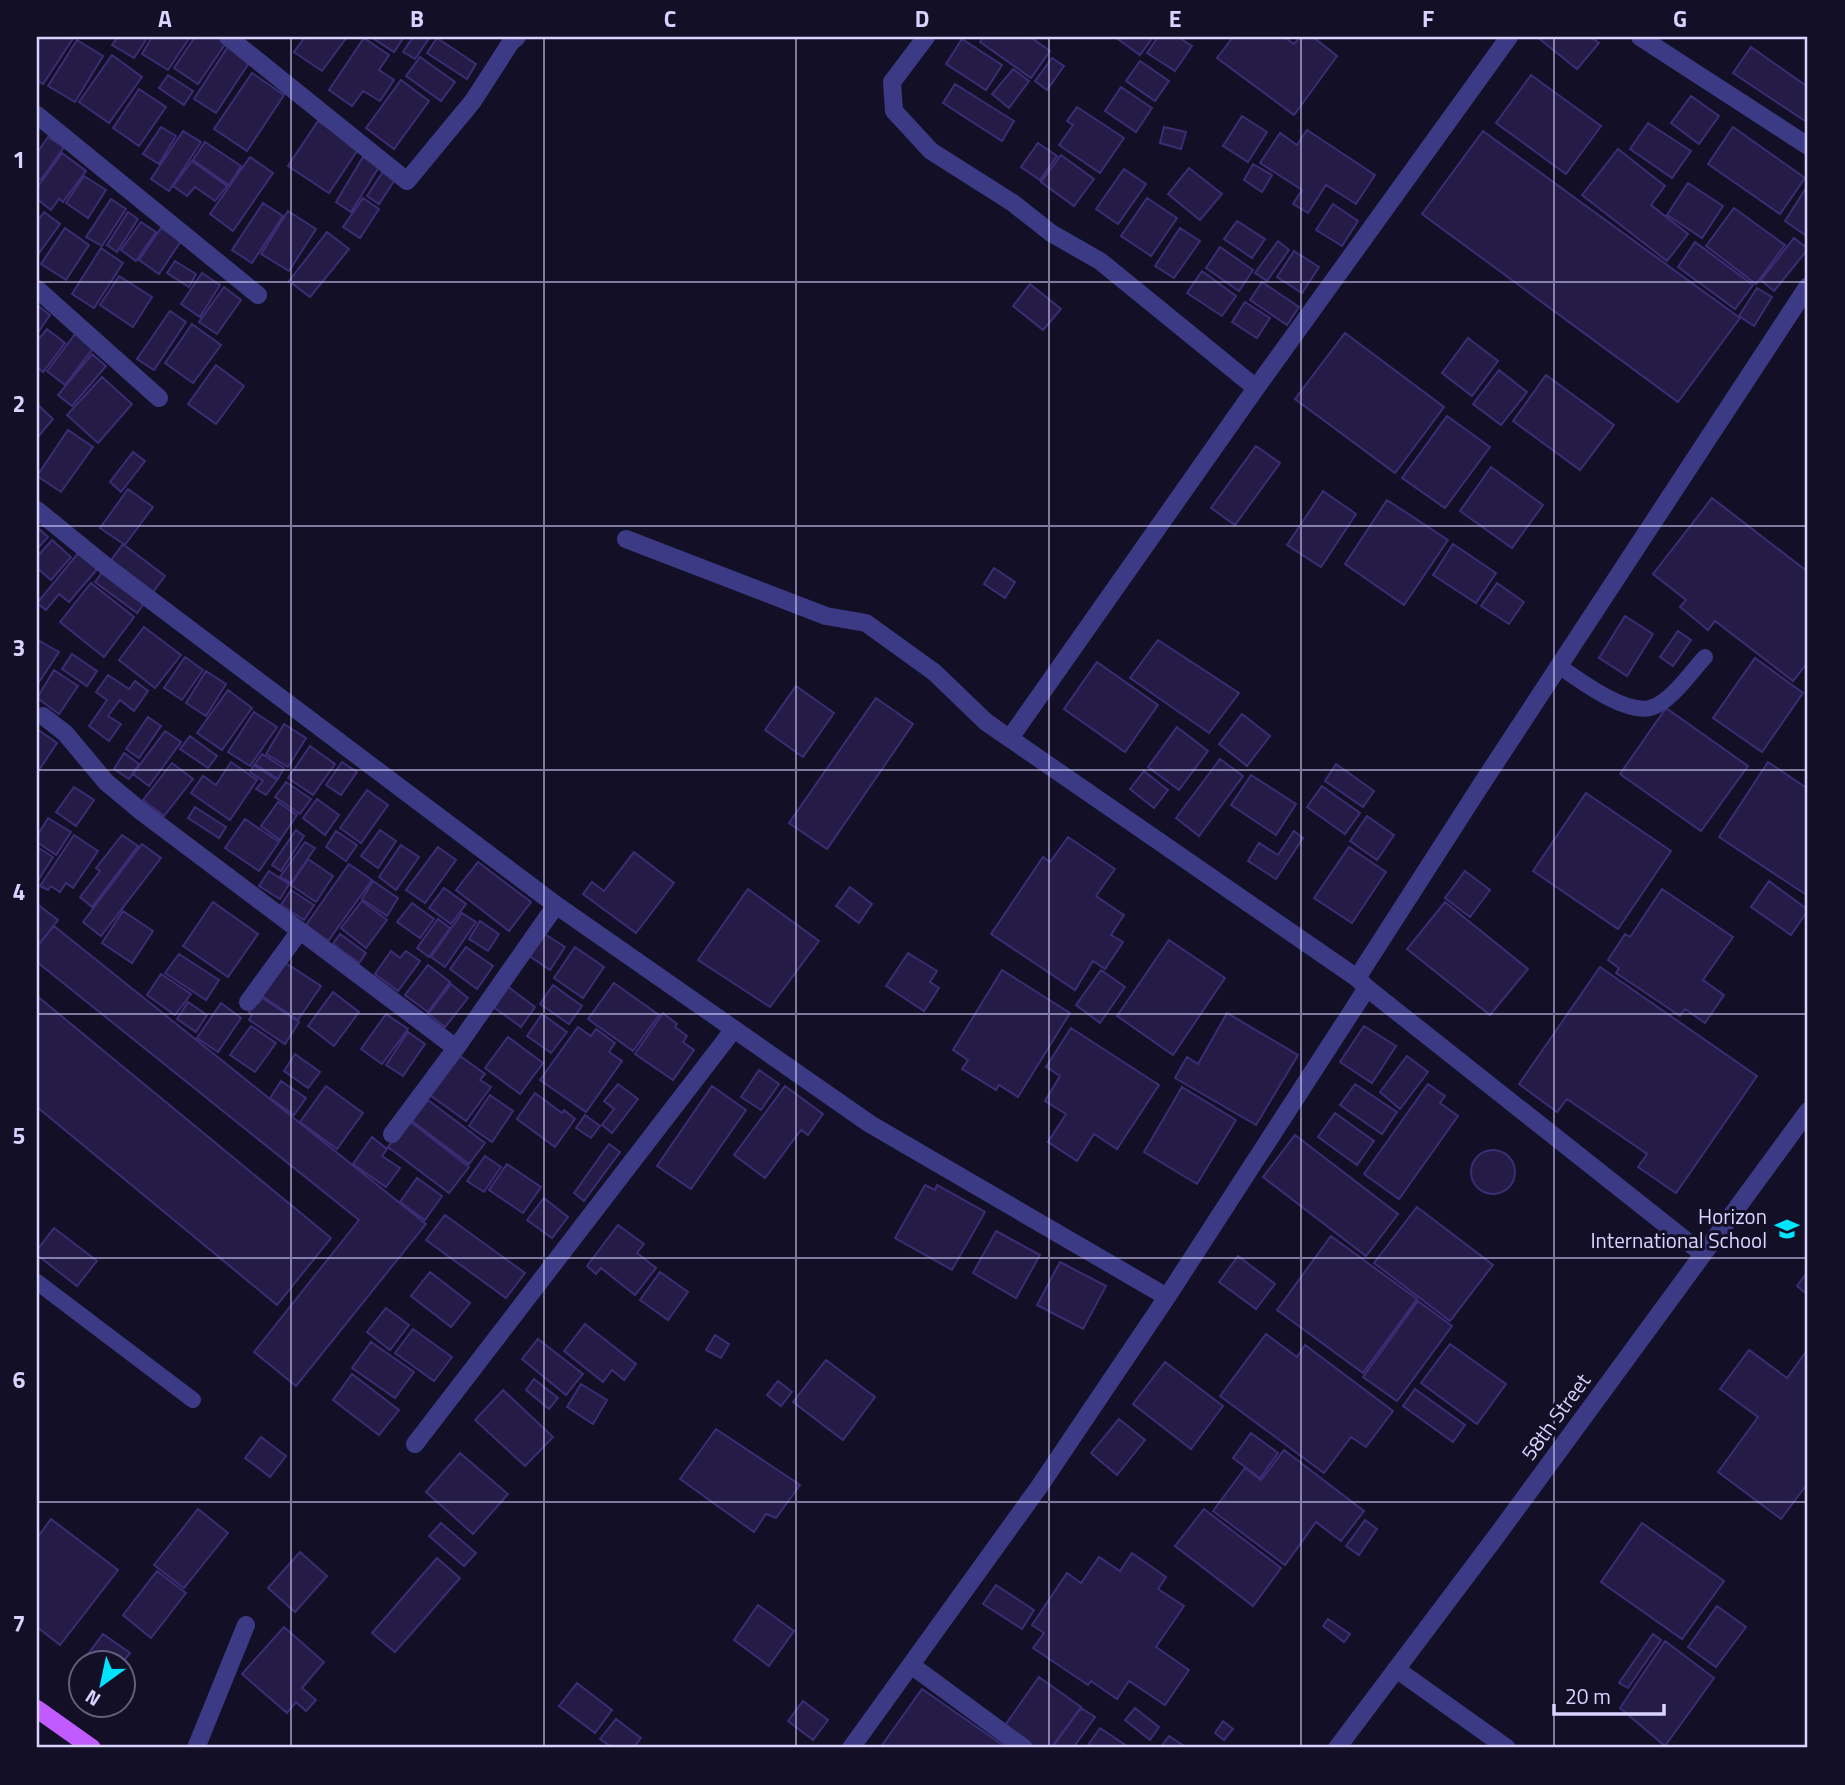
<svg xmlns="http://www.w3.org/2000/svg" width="1845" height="1785" font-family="'Titillium Web',sans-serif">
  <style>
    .building { fill: #241b47; stroke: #3b2d73; stroke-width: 2 }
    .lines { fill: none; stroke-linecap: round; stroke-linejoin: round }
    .service { stroke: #3d3a85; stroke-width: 16 }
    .minor { stroke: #3d3a85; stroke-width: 18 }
    .primary { stroke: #c25bff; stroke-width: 18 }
    .grid { fill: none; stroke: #d9d4ff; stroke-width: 2; stroke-opacity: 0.55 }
    .labels { text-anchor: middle; stroke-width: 6; stroke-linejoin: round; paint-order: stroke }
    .poi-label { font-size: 21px; fill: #d9d4ff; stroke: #130f26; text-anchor: end }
    .street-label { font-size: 21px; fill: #d9d4ff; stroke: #130f26 }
    .neatline { fill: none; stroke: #d9d4ff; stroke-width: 2.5 }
    .grid-label { font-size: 23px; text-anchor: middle; font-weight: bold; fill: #d9d4ff }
  </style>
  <rect width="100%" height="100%" fill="#130f26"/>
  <!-- building -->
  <path class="building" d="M37 37H74L43 84 37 80Z
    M118 37H148L134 58 112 45Z
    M152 37H190L168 70 142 54Z
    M195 37H222L228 40 198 84 174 68Z
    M305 37H347L322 71 294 52Z
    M371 37H404L394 52Z
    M413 37H430L415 59 403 52Z
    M983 37H1030L1050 51 1031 78 980 42Z
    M1115 37H1153L1140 55Z
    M1158 37H1178L1192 46 1175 71 1147 53Z
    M1233 37H1284L1294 44 1300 37H1313L1337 56 1294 115 1217 58Z
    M1537 37H1590L1599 43 1577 69Z
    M364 38 389 55 379 70 394 80 380 101 363 91 352 106 329 90Z
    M437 38 476 64 467 79 427 53Z
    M962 39 1002 65 986 90 946 64Z
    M77 40 103 56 75 102 48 86Z
    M229 45 251 60 216 113 194 99Z
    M1751 47 1808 87V123L1733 73Z
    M112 55 142 77 109 123 79 102Z
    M420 57 455 82 441 101 406 76Z
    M1052 58 1064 66 1047 90 1035 81Z
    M1140 61 1169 81 1155 101 1126 81Z
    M1013 69 1029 81 1009 108 992 94Z
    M252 73 284 95 247 151 214 129Z
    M168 75 193 91 184 105 159 88Z
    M1531 75 1601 126 1566 174 1496 123Z
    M401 80 429 101 394 149 366 128Z
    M955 84 1014 121 1002 141 943 103Z
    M1121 87 1152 108 1136 132 1105 111Z
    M139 89 166 107 139 146 113 128Z
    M1691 96 1719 116 1699 144 1671 123Z
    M1077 107 1124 138 1100 173 1059 145 1073 125 1067 121Z
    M1242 116 1267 132 1248 162 1223 146Z
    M318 121 359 148 329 193 288 166Z
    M1648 123 1691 151 1672 178 1630 149Z
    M161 127 176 136 159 164 143 154Z
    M1164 127 1186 132 1181 149 1160 143Z
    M1733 127 1805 178 1780 214 1708 164Z
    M1307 130 1375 175 1356 204 1326 185 1308 213 1293 204 1302 190 1260 163 1280 133 1297 145Z
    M183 131 201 142 169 191 151 179Z
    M1483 131 1740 318 1678 402 1422 214Z
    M48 137 64 147 41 180 37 178V153Z
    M205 142 241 166 229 185 193 160Z
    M1038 143 1057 156 1040 180 1021 167Z
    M1618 149 1665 186 1651 205 1688 234 1667 261 1582 195Z
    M62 153 86 171 63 202 59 199 51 210 37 199V188Z
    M1061 155 1094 179 1074 206 1041 182Z
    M250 157 273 173 233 231 210 214Z
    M363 157 379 167 351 212 336 202Z
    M192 161 227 186 215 201 195 187 187 196 173 186Z
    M1253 164 1272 175 1262 192 1244 180Z
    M1189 168 1222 194 1200 220 1168 194Z
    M1124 169 1146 184 1118 224 1096 209Z
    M384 170 396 178 379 204 367 196Z
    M84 176 106 190 88 218 66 203Z
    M1688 183 1723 206 1702 238 1667 215Z
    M1808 185V237L1785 221Z
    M363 198 379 209 360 238 343 227Z
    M1147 198 1177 218 1151 256 1121 236Z
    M111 199 126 209 102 246 86 237Z
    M263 203 283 216 252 263 232 250Z
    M1333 204 1358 221 1342 246 1316 230Z
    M1734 208 1785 245 1756 284 1706 246Z
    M288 211 316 229 289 271 261 254Z
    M44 212 60 224 37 256V222Z
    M128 212 138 219 117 252 107 245Z
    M1237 221 1265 239 1252 258 1224 239Z
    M141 222 156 232 136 261 121 250Z
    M65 228 89 245 66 280 41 264Z
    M161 228 181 241 159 274 139 260Z
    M1180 228 1200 241 1174 278 1155 266Z
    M327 232 349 249 310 297 289 281Z
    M1794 238 1808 249 1774 291 1761 280Z
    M1278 241 1289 250 1267 281 1255 273Z
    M1695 242 1753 285 1735 309 1678 267Z
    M1220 247 1253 270 1239 291 1206 268Z
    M101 248 123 263 94 308 72 294Z
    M1294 251 1319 267 1302 293 1277 277Z
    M175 261 196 274 189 287 167 273Z
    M1202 271 1236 296 1222 316 1187 293Z
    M202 273 220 285 200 317 181 304Z
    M119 276 152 297 133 327 100 305Z
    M1262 282 1299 307 1287 325 1250 300Z
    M1030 284 1061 309 1043 330 1013 306Z
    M224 287 241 300 217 334 199 322Z
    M1757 288 1772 297 1754 326 1739 316Z
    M1245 302 1270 318 1257 338 1232 322Z
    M37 305 50 315 37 334Z
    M170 311 186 322 154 370 137 359Z
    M192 324 221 345 193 383 165 363Z
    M47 329 65 343 43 372 37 367V341Z
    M76 333 94 347 65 385 47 371Z
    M1345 333 1444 407 1395 473 1295 399Z
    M1468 338 1498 361 1472 396 1442 373Z
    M92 354 106 366 72 406 58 395Z
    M216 365 244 386 216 424 188 404Z
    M1499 370 1527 392 1501 425 1473 404Z
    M1546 375 1614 425 1580 470 1513 421Z
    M102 377 132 404 98 443 67 415Z
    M37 404 53 419 37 438Z
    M1447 416 1490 447 1445 508 1402 478Z
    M68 430 93 447 61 492 37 476Z
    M1256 446 1280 463 1235 525 1211 508Z
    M133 452 145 461 121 492 110 482Z
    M1491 467 1543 505 1512 548 1460 511Z
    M128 489 153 507 125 545 100 528Z
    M1323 491 1356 514 1321 567 1287 545Z
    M1712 498 1808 572V662L1793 681 1715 621 1708 630 1680 607 1686 600 1653 574Z
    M1387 500 1448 540 1404 605 1345 564Z
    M37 527 48 537 37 549Z
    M52 540 71 557 51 580 37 568V557Z
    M123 544 165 576 137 613 95 582Z
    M1453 544 1496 573 1476 603 1433 575Z
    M80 551 99 567 69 602 59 594 46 610 37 603Z
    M994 568 1015 582 1005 598 984 584Z
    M91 583 134 617 104 657 60 622Z
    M1497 583 1524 602 1509 624 1481 606Z
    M1625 616 1653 634 1627 676 1599 658Z
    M144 627 181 655 155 688 119 660Z
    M1678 631 1691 640 1673 666 1660 657Z
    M38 640 59 652 37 685V641Z
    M1158 640 1239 693 1209 733 1130 678Z
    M72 654 97 671 87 686 62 669Z
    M185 657 203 670 182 700 164 688Z
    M1755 658 1803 693 1762 752 1713 718Z
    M1097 662 1158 705 1125 752 1064 709Z
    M54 670 78 686 59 714 37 698Z
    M206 671 226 684 206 716 186 703Z
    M108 675 129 689 135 681 148 691 134 711 120 700 108 716 121 724 109 741 89 726 107 700 96 692Z
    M796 686 834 713 803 757 765 730Z
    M228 690 252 708 222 750 197 733Z
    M876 698 913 724 827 849 789 823Z
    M1666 708 1748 766 1701 831 1620 774Z
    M254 712 277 727 250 766 228 752Z
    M1242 714 1270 736 1247 766 1219 744Z
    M148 717 161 726 139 758 126 749Z
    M284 724 306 738 288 767 266 754Z
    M1177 727 1208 751 1179 790 1148 767Z
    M37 729 57 743 37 773Z
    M165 731 181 742 149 786 133 774Z
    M190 736 217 756 208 768 180 749Z
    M310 746 335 764 313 795 288 778Z
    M124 753 139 764 129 779 114 769Z
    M262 754 284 768 278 779 255 764Z
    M1220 759 1243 776 1199 836 1176 818Z
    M231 762 257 780 230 820 191 793 203 776 216 785Z
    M342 762 357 772 341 795 326 785Z
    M1768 762 1808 789V896L1719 837Z
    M172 763 193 779 164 816 143 800Z
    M1336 764 1374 791 1363 807 1325 781Z
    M254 765 277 780 266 795 256 789 263 781 250 772Z
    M1144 771 1168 790 1154 808 1130 789Z
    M1251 775 1296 804 1276 835 1231 805Z
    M286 782 311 799 300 814 275 797Z
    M1322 786 1360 813 1345 834 1307 807Z
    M74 787 94 800 76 826 56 812Z
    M367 790 388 805 361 843 340 828Z
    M1586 793 1671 851 1618 929 1533 871Z
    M317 799 339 815 325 835 303 818Z
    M278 802 297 815 280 840 261 826Z
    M195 807 226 827 219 838 188 818Z
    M1367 816 1394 835 1377 860 1350 841Z
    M48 818 71 832 56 855 37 842V836Z
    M245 819 279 842 259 871 225 848Z
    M296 830 304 836 281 871 272 865Z
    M380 830 396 841 378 868 361 856Z
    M336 831 357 845 346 861 326 847Z
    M1294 831 1303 838 1276 879 1248 861 1259 843 1278 855Z
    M74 835 98 851 73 888 66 883 60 892 51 886 48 890 40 886Z
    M122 835 138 846 92 907 80 897 100 871 96 868Z
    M1068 837 1115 869 1096 896 1124 915 1111 935 1123 942 1105 969 1093 961 1075 990 991 934 1043 857 1050 862Z
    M305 842 315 848 291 883 280 877Z
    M142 844 161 858 101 936 83 922Z
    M401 845 419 857 396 890 379 877Z
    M37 847 53 857 37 882Z
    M438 847 456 860 425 903 406 890Z
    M1349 847 1386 872 1352 923 1314 898Z
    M634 852 674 883 636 933 583 894 592 882 604 891Z
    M308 859 333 876 316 902 291 885Z
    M478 862 531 902 509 931 456 890Z
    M349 864 372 880 328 941 306 925Z
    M269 871 289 884 280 899 259 886Z
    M1465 871 1490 890 1470 917 1445 898Z
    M373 881 398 898 387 916 362 899Z
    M1769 881 1808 910 1791 935 1751 907Z
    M850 887 872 904 859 923 836 906Z
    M444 888 466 904 451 924 429 908Z
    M748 889 819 941 770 1007 698 960Z
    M1662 889 1733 937 1703 980 1724 995 1705 1023 1685 1009 1680 1016 1616 973 1619 968 1608 960 1625 934 1630 937Z
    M291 890 314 905 304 920 281 905Z
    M362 901 387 920 366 948 341 928Z
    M213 902 258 934 228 977 183 946Z
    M1445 902 1528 969 1490 1015 1407 949Z
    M412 903 434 919 420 938 397 922Z
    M37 904 58 920 37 947Z
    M123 911 153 931 132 963 102 943Z
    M462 913 476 922 445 967 431 957Z
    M438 919 450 928 429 957 417 948Z
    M480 921 499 934 488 951 469 939Z
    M54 926 426 1224 296 1386 254 1352 359 1220 37 962V946Z
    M543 933 565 947 550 970 528 955Z
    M340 934 366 953 359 963 333 944Z
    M1169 940 1225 978 1173 1055 1117 1016Z
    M466 947 493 966 477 989 450 969Z
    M575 947 604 967 583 998 554 978Z
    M391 951 400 958 406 951 420 961 398 991 375 974Z
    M908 953 937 971 930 982 939 988 924 1011 886 986Z
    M179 954 219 980 206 1000 165 973Z
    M284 962 321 986 298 1020 262 996Z
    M428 965 450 982 428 1012 405 995Z
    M1600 967 1757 1076 1676 1193 1638 1167 1647 1154 1567 1099 1557 1112 1519 1084Z
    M1002 970 1070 1013 1018 1097 999 1085 996 1090 962 1069 968 1060 953 1050Z
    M1101 970 1125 987 1100 1023 1076 1005Z
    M161 974 191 994 175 1015 147 995Z
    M614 983 659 1015 633 1051 588 1019Z
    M451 984 468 998 445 1027 428 1014Z
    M553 985 582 1006 569 1024 540 1004Z
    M507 986 535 1007 521 1027 492 1006Z
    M333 992 359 1012 334 1046 308 1026Z
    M37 996 331 1238 277 1305 37 1107Z
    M262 998 299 1022 285 1044 249 1020 252 1015 249 1012 256 1001 259 1003Z
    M188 1002 207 1015 196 1032 177 1019Z
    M221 1003 241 1018 218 1052 197 1038Z
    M663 1013 677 1024 675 1027 687 1036 683 1042 694 1050 673 1080 635 1054Z
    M1227 1013 1298 1055 1256 1125 1175 1078 1187 1057 1198 1064Z
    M386 1014 408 1029 382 1064 361 1049Z
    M542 1014 567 1032 551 1053 527 1036Z
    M251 1026 276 1043 255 1072 230 1055Z
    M1364 1026 1396 1046 1372 1083 1340 1062Z
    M578 1027 591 1036 596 1029 615 1043 609 1052 622 1061 586 1112 540 1080Z
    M1071 1028 1159 1085 1117 1149 1094 1134 1077 1161 1048 1142 1066 1114 1045 1101 1060 1076 1046 1067Z
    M408 1032 425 1044 403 1076 386 1065Z
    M508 1037 543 1063 520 1094 485 1068Z
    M456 1053 485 1074 480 1080 491 1087 466 1121 427 1093Z
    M295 1054 320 1072 308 1088 284 1071Z
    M1407 1056 1428 1072 1400 1109 1380 1092Z
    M759 1070 779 1084 761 1110 741 1097Z
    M281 1081 306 1098 294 1115 270 1098Z
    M618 1084 638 1099 612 1133 602 1125 614 1109 604 1101Z
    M1355 1084 1397 1112 1382 1134 1340 1105Z
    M1428 1084 1445 1096 1440 1103 1458 1116 1399 1199 1364 1174Z
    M326 1086 363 1113 337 1149 300 1122Z
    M712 1086 746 1110 691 1189 657 1166Z
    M785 1086 823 1114 808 1135 801 1130 765 1178 734 1155Z
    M1182 1087 1236 1120 1197 1184 1144 1152Z
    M535 1093 562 1113 564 1110 575 1119 555 1147 517 1119Z
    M490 1095 513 1111 492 1142 469 1126Z
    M428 1100 485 1143 469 1164 412 1121Z
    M1335 1113 1374 1141 1357 1165 1318 1137Z
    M585 1115 600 1126 591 1138 576 1128Z
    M408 1120 469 1167 449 1193 388 1147Z
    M1295 1135 1398 1214 1366 1256 1263 1177Z
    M372 1137 387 1149 382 1156 400 1168 386 1187 353 1164Z
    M609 1144 620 1152 584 1201 574 1193Z
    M1471 1172a22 22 0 1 1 44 0a22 22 0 1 1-44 0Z
    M485 1156 501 1167 484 1192 467 1181Z
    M507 1164 541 1187 523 1213 489 1190Z
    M417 1178 442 1196 425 1220 400 1202Z
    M925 1185 935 1190 937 1185 985 1212 952 1270 895 1238Z
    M544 1198 568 1217 552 1238 527 1220Z
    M1417 1207 1493 1265 1450 1321 1374 1263Z
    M445 1215 525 1273 506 1298 426 1240Z
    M618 1225 644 1244 637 1253 656 1268 635 1295 601 1268 596 1274 587 1266Z
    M54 1228 97 1261 77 1286 37 1255V1250Z
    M996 1231 1040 1255 1016 1298 973 1273Z
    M1331 1236 1417 1299 1363 1373 1277 1310Z
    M1238 1256 1275 1284 1256 1309 1219 1282Z
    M1060 1262 1106 1286 1083 1329 1037 1305Z
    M1808 1271V1295L1797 1286Z
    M430 1272 470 1303 451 1327 411 1296Z
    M660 1272 688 1292 668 1320 640 1300Z
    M1418 1301 1452 1326 1397 1401 1363 1377Z
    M386 1308 409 1325 390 1350 367 1332Z
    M585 1324 636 1364 624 1380 612 1370 603 1382 564 1351Z
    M413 1329 452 1357 434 1381 395 1353Z
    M1266 1334 1297 1357 1305 1345 1393 1411 1366 1447 1351 1437 1324 1473 1220 1396Z
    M715 1335 729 1344 721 1358 706 1350Z
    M538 1339 583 1374 566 1395 522 1359Z
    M371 1342 414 1372 395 1398 352 1368Z
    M1450 1344 1506 1384 1477 1424 1421 1383Z
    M1808 1349V1483L1781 1519 1718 1472 1758 1417 1720 1389 1749 1350 1787 1378Z
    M826 1360 875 1397 843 1440 793 1402Z
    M1165 1362 1223 1406 1191 1449 1133 1404Z
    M352 1374 399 1410 379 1435 333 1400Z
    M534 1379 558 1398 549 1409 526 1390Z
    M778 1381 792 1392 781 1406 767 1395Z
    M581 1384 607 1400 593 1424 567 1407Z
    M1415 1389 1465 1425 1453 1442 1403 1406Z
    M503 1390 553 1437 525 1466 475 1420Z
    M1119 1419 1145 1440 1117 1475 1091 1453Z
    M716 1429 800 1485 776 1518 766 1514 754 1532 680 1479Z
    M1251 1433 1278 1453 1260 1478 1233 1458Z
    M261 1437 286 1456 270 1477 245 1458Z
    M1284 1450 1364 1511 1341 1541 1316 1522 1285 1565 1213 1511 1245 1468 1261 1480Z
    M460 1453 508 1494 473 1534 426 1492Z
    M198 1509 228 1533 184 1588 154 1565Z
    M1204 1509 1281 1568 1253 1606 1175 1546Z
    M51 1519 118 1570 60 1645 37 1627V1538Z
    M1365 1520 1377 1529 1359 1555 1346 1546Z
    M441 1523 476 1553 464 1566 429 1536Z
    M1642 1523 1724 1581 1682 1639 1601 1582Z
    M300 1552 327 1576 295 1612 268 1588Z
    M1132 1553 1166 1577 1158 1589 1184 1606 1156 1647 1189 1670 1165 1705 1129 1681 1117 1699 1091 1681 1088 1685 1033 1648 1044 1633 1032 1625 1067 1573 1081 1583 1099 1557 1120 1571Z
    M437 1558 460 1578 395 1652 372 1633Z
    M157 1571 186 1593 151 1638 123 1615Z
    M996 1585 1034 1610 1022 1629 983 1604Z
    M758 1605 794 1631 769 1666 734 1640Z
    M1717 1606 1746 1627 1716 1667 1688 1647Z
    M1328 1619 1350 1634 1344 1642 1323 1626Z
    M284 1627 324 1662 302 1688 316 1700 306 1711 296 1702 287 1713 242 1674Z
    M103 1634 130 1653 122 1663 90 1662 85 1658Z
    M1653 1634 1661 1640 1628 1688 1619 1683Z
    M1665 1641 1714 1678 1665 1746 1620 1708Z
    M1039 1677 1081 1707 1051 1748H1031L1003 1728Z
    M577 1683 612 1710 595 1733 559 1706Z
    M922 1689 1007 1748H880Z
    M803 1701 828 1720 813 1740 788 1721Z
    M1081 1708 1095 1717 1073 1748H1059L1054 1745Z
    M1135 1708 1159 1727 1150 1740 1125 1720Z
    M616 1719 641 1738 633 1748H613L600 1739Z
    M1223 1721 1233 1729 1224 1740 1215 1733Z
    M1100 1728 1130 1748H1086Z
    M1169 1736 1187 1748H1160Z"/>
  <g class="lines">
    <!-- service -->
    <path class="service" d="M1559 666C1579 680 1628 717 1653 707 1673 699 1690 673 1705 657
      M37 1282 193 1400"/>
    <!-- minor -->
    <path class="minor" d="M228 37 407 181 473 101 511 42 517 37
      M926 37 892 82 894 111 931 151 1013 203 1051 233 1100 261 1256 388
      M1640 37 1808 146
      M37 115 258 295
      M37 289 159 398
      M37 510 107 567 556 905 870 1124 1167 1297
      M626 539 826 616 866 623 934 672 986 722 1357 978 1367 988 1703 1254
      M43 716 65 733 106 782 142 812 456 1048
      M1010 738 1256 388 1509 37
      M1357 978 1481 785 1808 286
      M248 1002 299 932
      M392 1134 456 1048 556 905
      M415 1444 734 1029
      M911 1665 1024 1748
      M1396 1669 1507 1748
      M196 1748 246 1625
      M851 1748 1039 1487 1167 1297 1367 988
      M1337 1748 1495 1538 1808 1111"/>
    <!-- primary -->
    <path class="primary" d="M37 1709 92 1748"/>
  </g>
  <!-- grid -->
  <path class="grid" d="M291 37V1748M544 37V1748M796 37V1748M1049 37V1748M1301 37V1748M1554 37V1748M37 282H1808M37 526H1808M37 770H1808M37 1014H1808M37 1258H1808M37 1502H1808"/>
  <!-- icons -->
  <defs>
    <g id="school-bare" transform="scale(1.89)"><path d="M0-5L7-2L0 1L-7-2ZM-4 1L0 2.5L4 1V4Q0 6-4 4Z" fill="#00e5ff" stroke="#130f26" stroke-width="2.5" paint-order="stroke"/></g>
  </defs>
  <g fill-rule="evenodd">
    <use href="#school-bare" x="1787" y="1229"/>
  </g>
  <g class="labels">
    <!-- poi labels -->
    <g class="poi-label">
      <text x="1767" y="1224">Horizon<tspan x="1767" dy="24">International School</tspan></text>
    </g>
    <!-- street labels -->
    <g class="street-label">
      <text transform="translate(1556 1417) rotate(-54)" y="7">58th Street</text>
    </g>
  </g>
  <!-- border -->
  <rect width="1845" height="1785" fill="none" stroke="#130f26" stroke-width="77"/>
  <!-- north arrow -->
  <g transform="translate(102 1684) rotate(213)"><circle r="33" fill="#130f26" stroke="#625e7d" stroke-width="2"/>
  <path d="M0-5L12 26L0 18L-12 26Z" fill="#00e5ff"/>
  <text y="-10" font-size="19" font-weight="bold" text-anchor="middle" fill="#d9d4ff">N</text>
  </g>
  <!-- scale -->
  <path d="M1554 1704v10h110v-10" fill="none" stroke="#d9d4ff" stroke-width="3.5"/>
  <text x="1565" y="1704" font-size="21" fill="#d9d4ff" stroke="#130f26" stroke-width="5" paint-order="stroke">20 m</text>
  <rect x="38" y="38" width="1768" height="1708" class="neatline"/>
  <g class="grid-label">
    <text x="165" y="27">A</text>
    <text x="417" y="27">B</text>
    <text x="670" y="27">C</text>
    <text x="922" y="27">D</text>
    <text x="1175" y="27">E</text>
    <text x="1428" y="27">F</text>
    <text x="1680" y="27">G</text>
    <text x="19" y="168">1</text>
    <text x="19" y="412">2</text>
    <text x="19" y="656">3</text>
    <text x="19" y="900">4</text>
    <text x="19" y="1144">5</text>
    <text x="19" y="1388">6</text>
    <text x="19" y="1632">7</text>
  </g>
</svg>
